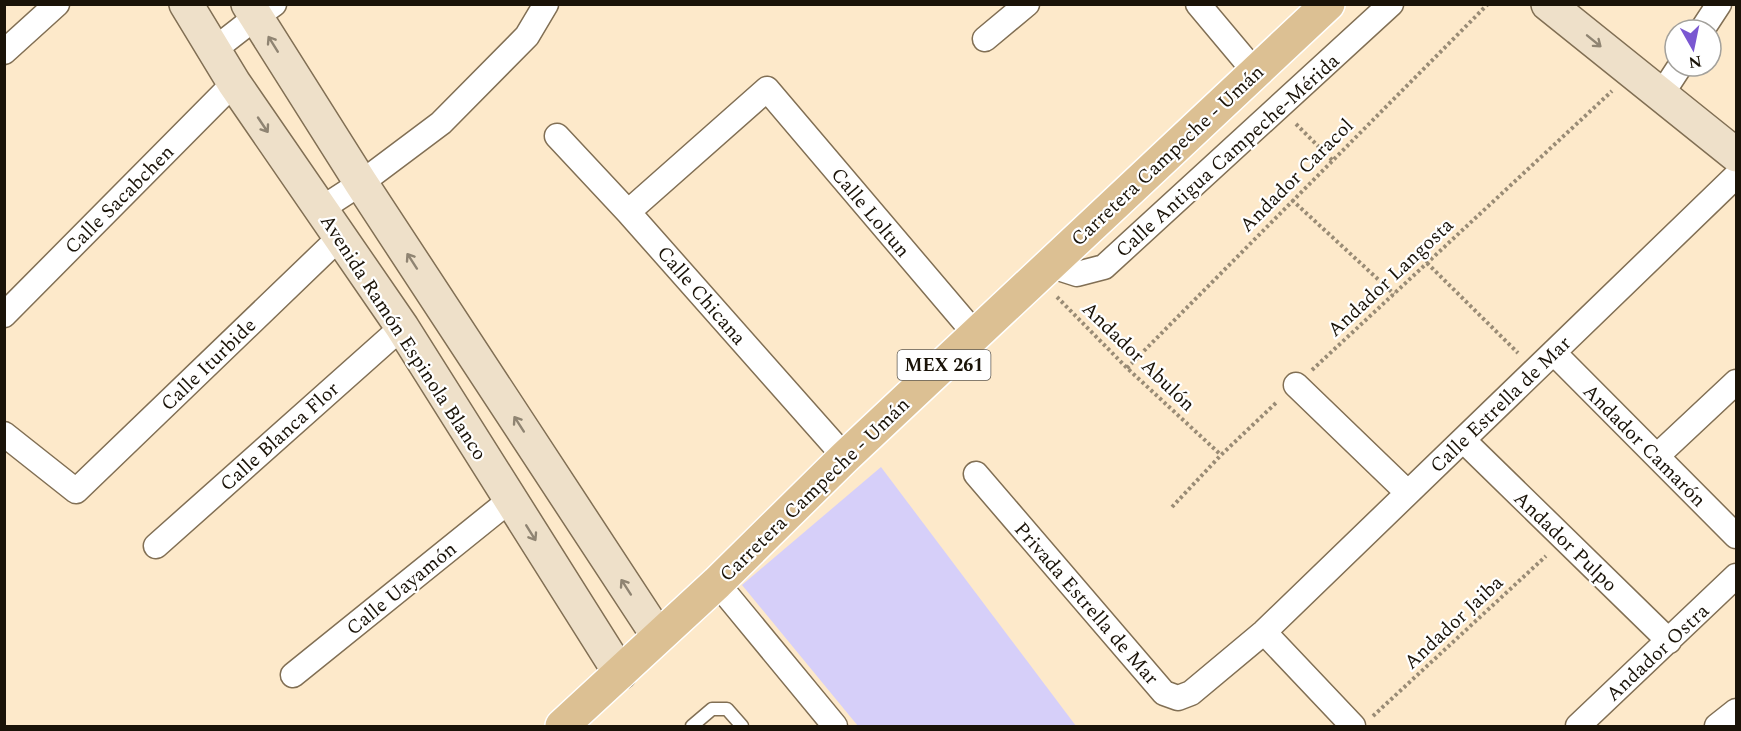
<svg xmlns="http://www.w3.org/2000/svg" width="1741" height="731" font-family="Spectral,serif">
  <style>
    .green { fill: #d6cff9 }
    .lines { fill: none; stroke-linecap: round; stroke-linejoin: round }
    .lane-casing { stroke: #816f54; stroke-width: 15 }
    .street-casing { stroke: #816f54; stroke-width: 27 }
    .secondary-casing { stroke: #816f54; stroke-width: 36 }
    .primary-casing { stroke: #fff; stroke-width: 36 }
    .path { stroke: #998b75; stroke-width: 4; stroke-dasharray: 3 3; stroke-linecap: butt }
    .lane { stroke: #fff; stroke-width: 12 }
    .street { stroke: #fff; stroke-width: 24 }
    .secondary { stroke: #eee0c9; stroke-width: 33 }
    .primary { stroke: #dcc093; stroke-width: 33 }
    .oneway { stroke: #8f8472 }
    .labels { text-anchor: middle; stroke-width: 4.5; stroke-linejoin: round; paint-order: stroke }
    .shield { fill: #fff; stroke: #5f5a52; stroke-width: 1.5 }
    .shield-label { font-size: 18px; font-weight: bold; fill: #1a1308 }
    .street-label { font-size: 20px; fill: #1a1308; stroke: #fff }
  </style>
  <rect width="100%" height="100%" fill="#fde9ca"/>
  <!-- green -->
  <path class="green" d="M881 467 1076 726H858L742 585Z"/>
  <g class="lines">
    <!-- lane casing -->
    <g class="lane-casing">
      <path id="lane" d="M692 726 712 709H727L742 726"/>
    </g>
    <!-- street casing -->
    <g class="street-casing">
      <path id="street" d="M1198 4 1255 72
        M1702 30 1719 4
        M985 39 1027 4
        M215 49 256 17 274 4
        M4 52 57 4
        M1661 95 1680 66
        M557 136 628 212 845 457
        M321 209 361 183 441 123 527 36 546 4
        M628 212 767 89 976 335
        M1049 265 1077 274 1104 267 1391 4
        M4 315 234 83
        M1554 353 1736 536
        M1296 385 1408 493
        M4 434 76 491 340 237
        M1463 440 1669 641
        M1657 456 1736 382
        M976 474 1164 693 1178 698 1191 693 1264 632 1736 176
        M156 546 402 327
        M717 583 835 726
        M1264 632 1353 726
        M293 675 510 500
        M1578 726 1736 576
        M1717 726 1736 711"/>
    </g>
    <!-- secondary casing -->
    <g class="secondary-casing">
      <path id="secondary" d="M186 4 234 83 402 327 620 673
        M248 4 361 183 658 636
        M1548 4 1736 155"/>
    </g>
    <!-- primary casing -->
    <g class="primary-casing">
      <path id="primary" d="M562 726 717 583 845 457 1328 4"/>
    </g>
    <!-- path -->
    <path class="path" d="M1296 124 1332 160
      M1292 200 1394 294
      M1427 263 1518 353
      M1057 297 1127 368 1221 455
      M1127 368 1488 4
      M1312 370 1612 91
      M1172 507 1221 455 1278 401
      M1373 716 1546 556"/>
    <!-- lane -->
    <use href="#lane" class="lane"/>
    <!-- street -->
    <use href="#street" class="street"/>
    <!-- secondary -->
    <use href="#secondary" class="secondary"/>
    <!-- primary -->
    <use href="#primary" class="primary"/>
  </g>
  <!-- one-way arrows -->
  <defs><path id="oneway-shaft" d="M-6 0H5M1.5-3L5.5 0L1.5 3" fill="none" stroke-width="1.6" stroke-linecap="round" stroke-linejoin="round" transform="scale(1.5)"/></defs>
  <g class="oneway">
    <use href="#oneway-shaft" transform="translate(1594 41) rotate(39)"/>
    <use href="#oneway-shaft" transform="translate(273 44) rotate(-122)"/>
    <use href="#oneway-shaft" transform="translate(263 125) rotate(56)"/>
    <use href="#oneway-shaft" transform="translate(412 261) rotate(-123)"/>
    <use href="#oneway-shaft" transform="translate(519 424) rotate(-123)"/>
    <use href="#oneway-shaft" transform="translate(531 533) rotate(58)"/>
    <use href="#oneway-shaft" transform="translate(626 587) rotate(-123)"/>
  </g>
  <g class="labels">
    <!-- shield labels -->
    <rect class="shield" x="897.5" y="350" width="93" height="30" rx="4.5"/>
    <g class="shield-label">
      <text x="944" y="371">MEX 261</text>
    </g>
    <!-- street labels -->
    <g class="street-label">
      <text transform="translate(1167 155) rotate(-43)" y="7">Carretera Campeche - Umán</text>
      <text transform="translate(1227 155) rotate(-42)" y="7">Calle Antigua Campeche-Mérida</text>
      <text transform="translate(1296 175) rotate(-45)" y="7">Andador Caracol</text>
      <text transform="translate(119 199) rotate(-45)" y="7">Calle Sacabchen</text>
      <text transform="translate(871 212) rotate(50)" y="7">Calle Loltun</text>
      <text transform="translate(1390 277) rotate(-43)" y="7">Andador Langosta</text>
      <text transform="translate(702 295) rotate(49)" y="7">Calle Chicana</text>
      <text transform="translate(404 337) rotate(57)" y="7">Avenida Ramón Espinola Blanco</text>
      <text transform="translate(1139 356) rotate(44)" y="7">Andador Abulón</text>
      <text transform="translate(208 364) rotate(-44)" y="7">Calle Iturbide</text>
      <text transform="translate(1500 404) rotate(-44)" y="7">Calle Estrella de Mar</text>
      <text transform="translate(279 436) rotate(-42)" y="7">Calle Blanca Flor</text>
      <text transform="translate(1645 445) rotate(45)" y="7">Andador Camarón</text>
      <text transform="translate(814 489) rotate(-44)" y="7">Carretera Campeche - Umán</text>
      <text transform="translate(1566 541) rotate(44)" y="7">Andador Pulpo</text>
      <text transform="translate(401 588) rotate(-39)" y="7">Calle Uayamón</text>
      <text transform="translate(1087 603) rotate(49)" y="7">Privada Estrella de Mar</text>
      <text transform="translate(1453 622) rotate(-43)" y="7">Andador Jaiba</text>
      <text transform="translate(1657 652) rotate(-43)" y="7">Andador Ostra</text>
    </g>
  </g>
  <!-- border -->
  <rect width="1741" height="731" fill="none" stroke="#1a1308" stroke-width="12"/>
  <!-- north arrow -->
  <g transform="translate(1693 48) rotate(171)"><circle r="28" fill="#ffffff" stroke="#a3a19c" stroke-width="1.5"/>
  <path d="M0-4.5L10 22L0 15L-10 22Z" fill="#7a57d1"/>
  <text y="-9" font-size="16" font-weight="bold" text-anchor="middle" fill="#1a1308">N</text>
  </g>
</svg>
